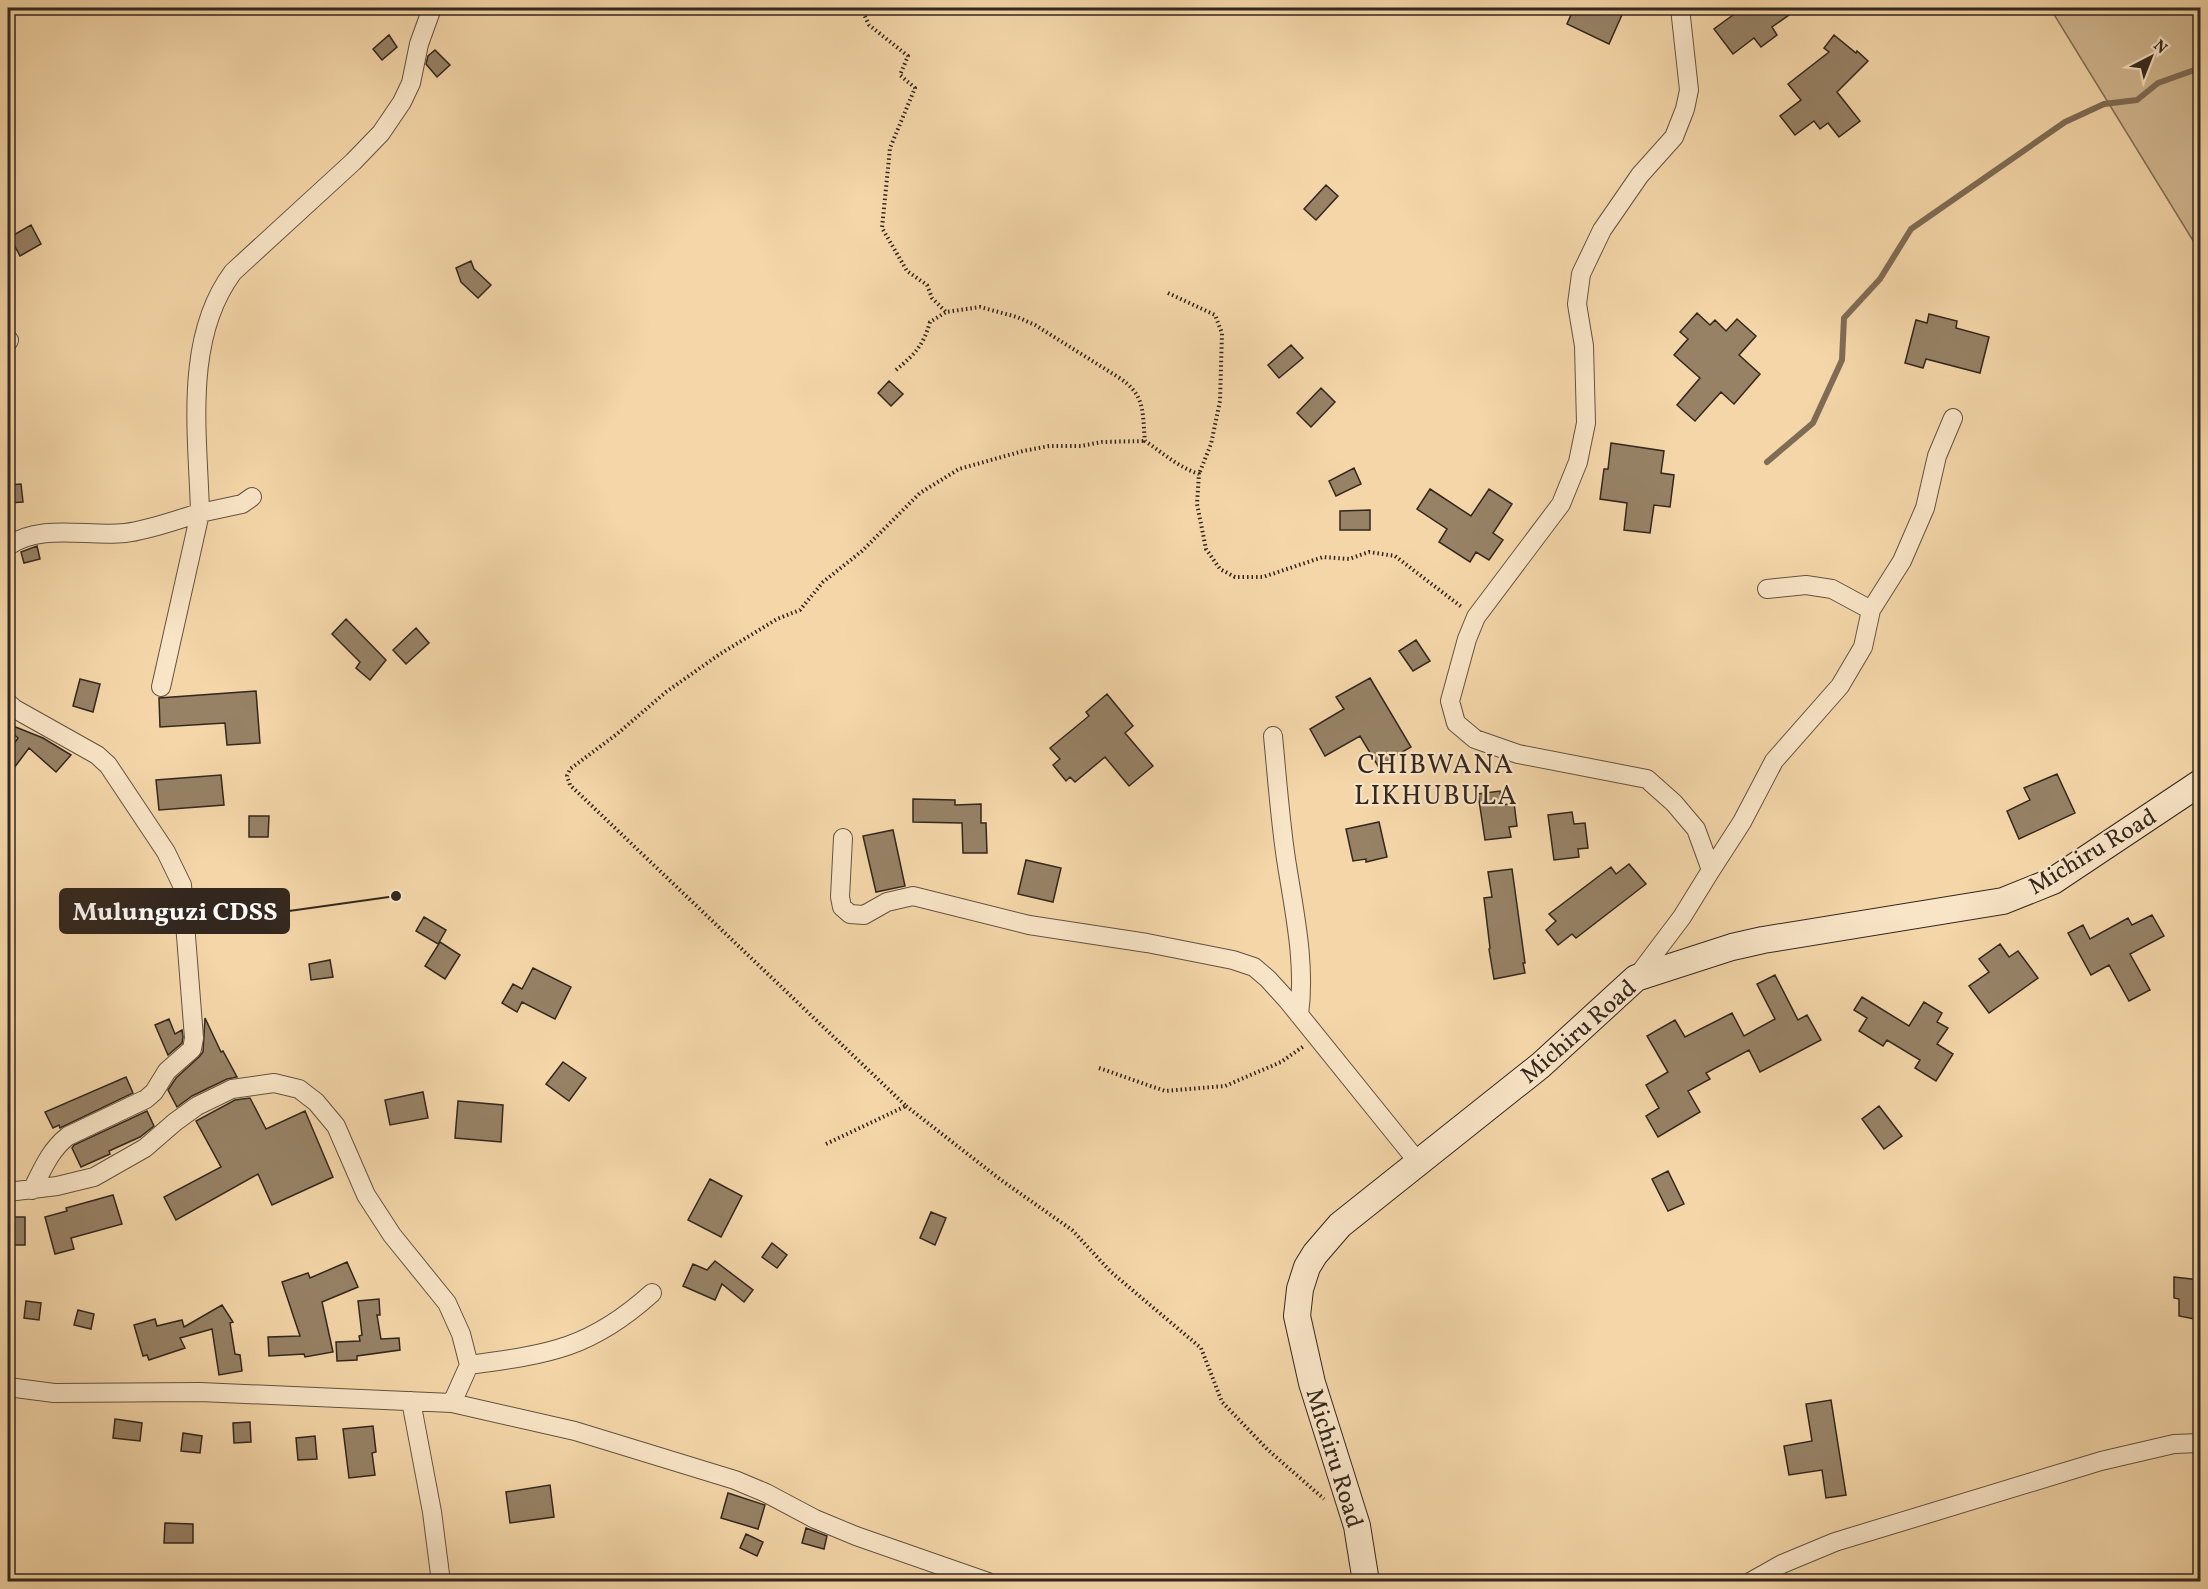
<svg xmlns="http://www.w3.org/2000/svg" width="2208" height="1589" font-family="Vollkorn,serif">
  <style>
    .green { fill: #d3b891; stroke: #837058; stroke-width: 1.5 }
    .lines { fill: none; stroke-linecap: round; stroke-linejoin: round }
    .stream { stroke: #7f6c55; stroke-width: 6 }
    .building { fill: #978266; stroke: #33271e; stroke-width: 1.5 }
    .street-casing { stroke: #635340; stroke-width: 20 }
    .secondary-casing { stroke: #33271e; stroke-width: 28 }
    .path { stroke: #33271e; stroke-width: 4; stroke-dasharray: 1.5 3; stroke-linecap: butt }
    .street { stroke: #f8e4c6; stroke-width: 18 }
    .secondary { stroke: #f8e4c6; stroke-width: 26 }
    .labels { text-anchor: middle; stroke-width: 4.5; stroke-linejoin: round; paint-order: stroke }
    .street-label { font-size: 24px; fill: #33271e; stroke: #f8e4c6 }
    .quarter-label { font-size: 27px; letter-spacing: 1.5px; fill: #33271e; stroke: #f8e4c6 }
    .leader { fill: none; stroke: #33271e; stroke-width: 2 }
    .callout-dot { fill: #33271e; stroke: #f8e4c6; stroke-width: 2 }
    .callout { fill: #33271e; stroke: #33271e; stroke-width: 2 }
    .callout-label { font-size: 26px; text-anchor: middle; font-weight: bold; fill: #fff }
  </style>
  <rect width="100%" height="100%" fill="#f4d6a8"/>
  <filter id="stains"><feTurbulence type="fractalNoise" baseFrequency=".00333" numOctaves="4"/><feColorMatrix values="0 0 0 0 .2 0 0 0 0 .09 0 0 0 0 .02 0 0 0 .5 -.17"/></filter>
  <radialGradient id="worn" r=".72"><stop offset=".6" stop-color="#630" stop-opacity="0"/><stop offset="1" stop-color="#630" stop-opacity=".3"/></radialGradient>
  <!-- green -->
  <path class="green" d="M2050 8H2200V252Z"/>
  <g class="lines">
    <!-- stream -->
    <path class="stream" d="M1767 462 1813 423 1842 360 1844 318 1880 279 1911 229 2065 122 2104 104 2137 100 2158 83 2200 68"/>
  </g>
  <!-- building -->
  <path class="building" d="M1574 8H1625L1609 44 1567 24Z
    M1727 8H1799L1772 27 1777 35 1761 47 1754 38 1733 54 1714 29 1733 15Z
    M389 35 397 47 382 60 373 49Z
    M1834 35 1856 53 1857 51 1868 61 1837 92 1860 121 1839 137 1828 123 1820 129 1814 121 1795 135 1780 116 1801 100 1788 84 1829 52 1824 48Z
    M435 50 450 65 437 77 426 64 428 56Z
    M1326 185 1338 196 1316 220 1304 209Z
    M31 225 41 244 20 256 10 237Z
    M471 261 474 269 491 285 478 298 461 282 456 268Z
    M1697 313 1710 325 1715 320 1726 331 1737 319 1756 336 1739 355 1760 374 1734 404 1721 392 1695 421 1677 405 1700 378 1674 355 1688 339 1680 332Z
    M1929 314 1957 321 1956 328 1989 337 1980 373 1926 359 1923 368 1905 363 1916 320 1927 323Z
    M1291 345 1303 358 1279 378 1268 365Z
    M889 381 903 394 891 406 878 393Z
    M1321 388 1335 402 1311 427 1297 413Z
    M1611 443 1664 451 1661 473 1674 475 1670 507 1654 505 1650 533 1624 530 1627 503 1600 499 1604 469H1608Z
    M1354 468 1361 484 1336 496 1329 481Z
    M21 484 23 502 8 503V485Z
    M1430 489 1471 516 1489 489 1512 504 1493 533 1503 540 1489 560 1476 552 1470 562 1439 542 1447 529 1417 509Z
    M1370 510V530H1340V511Z
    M37 546 40 559 24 563 21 552Z
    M346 619 386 660 370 680 356 668 360 662 332 634Z
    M416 628 429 643 406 664 393 650Z
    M1416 640 1430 661 1413 671 1399 651Z
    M1370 678 1411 747 1378 766 1360 736 1325 756 1310 729 1344 709 1336 697Z
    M80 679 100 684 93 712 73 706Z
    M256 691 260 743 227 745 225 723 160 727 159 698Z
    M1107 694 1133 726 1125 733 1153 766 1129 786 1105 757 1075 782 1070 777 1066 781 1053 765 1060 759 1050 748 1089 716 1086 712Z
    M8 724 43 738 71 755 56 772 29 748 8 776V752L18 738 8 729Z
    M2057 774 2075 813 2019 839 2007 811 2030 800 2024 788Z
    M221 775 224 805 159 810 156 780Z
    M1500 791 1502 805 1514 803 1517 826 1509 827 1511 837 1485 840 1478 794Z
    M913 799 955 800V805L981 804V823H986L987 853H963L962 823 913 822Z
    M1572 812 1574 824 1585 823 1588 848 1578 849 1579 857 1554 860 1548 815Z
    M249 816H269L268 837H249Z
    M1379 822 1387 857 1366 862V859L1353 861 1346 829Z
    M893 830 905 886 876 892 863 836Z
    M1026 860 1061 868 1053 902 1018 894Z
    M1629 864 1646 884 1576 938 1572 934 1558 945 1546 930 1556 921 1549 914 1611 867 1616 874Z
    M1512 869 1525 963H1523L1525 973 1494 979 1489 949 1490 948 1484 898 1492 897 1488 872Z
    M2152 915 2164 936 2130 954 2150 990 2129 1001 2109 965 2091 975 2068 933 2083 925 2090 939 2128 918 2132 925Z
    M424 917 446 930 438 944 416 931Z
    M440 942 460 955 445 979 425 966Z
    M2000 944 2009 957 2018 951 2038 978 1989 1013 1969 986 1989 972 1979 959Z
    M330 960 333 977 311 980 309 964Z
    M533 968 571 987 555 1019 522 1002 517 1012 502 1003 513 984 522 989Z
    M1775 975 1798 1020 1807 1015 1821 1040 1760 1072 1749 1050 1706 1073 1710 1079 1688 1091 1700 1112 1658 1137 1646 1116 1659 1108 1646 1085 1668 1072 1647 1036 1675 1020 1685 1037 1732 1013 1744 1036 1775 1019 1757 984Z
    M1862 997 1909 1026 1924 1002 1942 1013 1937 1022 1948 1028 1937 1044 1953 1054 1936 1081 1915 1068 1920 1060 1887 1040 1883 1046 1859 1031 1867 1018 1854 1010Z
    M205 1018 221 1052 223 1051 237 1077 227 1079 192 1096 177 1107 168 1090 176 1078 199 1057 203 1052Z
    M169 1019 175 1034 182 1030 183 1037 182 1043 168 1055 155 1025Z
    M563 1062 586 1078 569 1101 546 1084Z
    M126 1077 133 1093 60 1128 59 1125 53 1128 45 1112Z
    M423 1092 428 1118 390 1125 385 1100Z
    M250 1098 266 1129 305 1111 333 1177 272 1205 258 1174 176 1220 164 1197 221 1167 196 1121 235 1100Z
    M458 1101 503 1105 501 1142 455 1138Z
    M1879 1106 1902 1136 1884 1149 1862 1119Z
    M147 1111 154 1126 140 1137 109 1151 110 1154 81 1167 72 1148 74 1145Z
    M1668 1171 1684 1204 1668 1211 1652 1179Z
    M710 1179 742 1196 721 1237 688 1220Z
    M113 1195 122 1224 71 1238 74 1249 55 1254 45 1217 67 1211 66 1208Z
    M931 1212 946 1218 935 1245 920 1238Z
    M8 1217H25V1245H8Z
    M772 1243 787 1255 777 1268 762 1257Z
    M715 1261 753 1290 744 1302 722 1284 715 1300 683 1286 693 1264 707 1270Z
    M347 1262 358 1287 322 1302 333 1352 305 1357 304 1354 269 1356 268 1337 300 1336 282 1282 308 1273 310 1278Z
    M2174 1277 2200 1280V1320L2179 1316V1299L2174 1298Z
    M379 1299 380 1315H377L381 1339 399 1338 400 1350 357 1356V1360L337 1361 336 1342 360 1341 359 1336 362 1335 358 1301Z
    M26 1301 41 1303 39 1320 24 1318Z
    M222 1305 233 1322 230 1323 235 1354 240 1355 242 1371 219 1375 212 1329 180 1338 185 1348 149 1360 147 1355 143 1356 134 1325 155 1319 157 1326 182 1320 184 1327Z
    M78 1310 94 1314 91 1329 74 1325Z
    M1831 1400 1846 1495 1826 1498 1822 1470 1789 1475 1784 1446 1812 1441 1806 1404Z
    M115 1419 142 1423 140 1441 113 1438Z
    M250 1422 251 1442 234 1443 233 1423Z
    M373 1426 376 1452 372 1453 375 1475 349 1478 343 1429Z
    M183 1433 202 1436 200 1453 181 1451Z
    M315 1436 317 1459 298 1460 296 1438Z
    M550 1485 554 1517 510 1523 506 1492Z
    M728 1493 765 1505 758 1529 721 1518Z
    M165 1523 193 1524V1543H164Z
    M806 1528 827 1536 824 1549 802 1543Z
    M746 1534 763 1542 757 1556 740 1548Z"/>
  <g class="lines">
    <!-- street casing -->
    <g class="street-casing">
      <path id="street" d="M8 342 9 340
        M8 546C41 523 87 537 125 533 150 530 175 520 200 513 198 434 183 339 233 272L353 162 381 133 402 102 411 83 419 44 432 8
        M1767 589 1806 585 1832 589 1871 610
        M161 687 200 513 242 504 252 497
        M8 703 15 709 97 755 108 765 166 852 182 885 194 1038 192 1049 167 1071 154 1092 146 1099 68 1136C50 1150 42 1170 32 1190
        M1273 736C1277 777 1280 819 1286 859 1294 911 1306 963 1299 1015
        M843 838 840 897 842 907 850 914 864 915 887 902 913 896 1029 925 1147 943 1233 960 1254 967 1268 979 1288 1001 1418 1162
        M1711 870 1742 822 1774 761 1840 686 1863 647 1871 610 1902 561 1925 508 1937 456 1953 418
        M1636 978 1682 917 1711 870 1696 829 1674 803 1647 779 1518 754 1475 739 1456 723 1450 701 1467 639 1476 617 1561 504 1578 462 1586 423 1584 346 1577 304 1581 274 1602 230 1640 175 1674 137 1685 109 1689 90 1680 8
        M8 1192 57 1186 94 1177 145 1148 175 1122 197 1106 232 1089 274 1083 299 1089 316 1102 336 1126 366 1195 392 1235 447 1303 461 1334 469 1365
        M8 1387 54 1393 200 1392 452 1403 575 1431 735 1480 766 1493 815 1519 856 1536 988 1582
        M411 1401 432 1512 441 1582
        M452 1403 469 1365C549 1354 590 1349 652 1293
        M1750 1582 1782 1564 1835 1542 2101 1461 2174 1444 2200 1443"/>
    </g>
    <!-- secondary casing -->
    <g class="secondary-casing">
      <path id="secondary" d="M1366 1582 1357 1526 1312 1383 1297 1316 1300 1289 1307 1267 1315 1254 1340 1225 1541 1065 1636 978 1732 947 1763 940 2003 901 2053 881 2200 783"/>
    </g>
    <!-- path -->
    <path class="path" d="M861 8 869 25 908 56 900 75 915 88 890 148 882 228 907 271 927 285 932 298 946 312
      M1168 293 1215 315 1222 333 1220 401 1211 444 1199 474
      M896 370C915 354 923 346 930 322L946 312 980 307 1017 317 1035 325 1118 377C1146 395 1142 411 1145 441 1163 453 1178 467 1199 474L1197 504 1206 549 1220 569 1235 577H1263L1323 557 1349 559 1369 552 1395 556 1463 608
      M1099 1068 1165 1091 1225 1086 1281 1062 1304 1046
      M906 1106 1001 1180 1072 1230 1111 1272 1201 1348 1222 1402 1268 1450 1324 1499
      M826 1144 906 1106 570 785 567 776 570 769 617 734 666 692 720 654 777 619 800 610 823 582 862 551 920 493 959 469 1023 451 1049 446H1081L1102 442 1145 441"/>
    <!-- street -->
    <use href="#street" class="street"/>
    <!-- secondary -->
    <use href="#secondary" class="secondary"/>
  </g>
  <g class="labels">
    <!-- street labels -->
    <g class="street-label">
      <text transform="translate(2092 851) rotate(-31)" y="8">Michiru Road</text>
      <text transform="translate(1578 1031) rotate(-41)" y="8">Michiru Road</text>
      <text transform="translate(1335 1458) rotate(73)" y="8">Michiru Road</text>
    </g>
    <!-- quarter labels -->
    <g class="quarter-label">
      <text x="1436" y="773">CHIBWANA<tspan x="1436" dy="31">LIKHUBULA</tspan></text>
    </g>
  </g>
  <!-- callouts -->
  <path class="leader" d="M396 896L289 911"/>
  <circle class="callout-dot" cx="396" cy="896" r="6"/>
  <rect class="callout" x="60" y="889" width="229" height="44" rx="6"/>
  <g class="callout-label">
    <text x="175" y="920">Mulunguzi CDSS</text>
  </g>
  <!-- margin -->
  <rect width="2208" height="1589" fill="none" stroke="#f4d6a8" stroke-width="30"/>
  <rect x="9" y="9" width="2190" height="1571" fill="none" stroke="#33271e" stroke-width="3"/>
  <rect x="15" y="15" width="2178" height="1559" fill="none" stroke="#33271e" stroke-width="1.5"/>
  <!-- north arrow -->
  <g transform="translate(2151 57) rotate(42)" stroke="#f8e4c6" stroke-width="4.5" paint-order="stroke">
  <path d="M0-4.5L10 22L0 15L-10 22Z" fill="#33271e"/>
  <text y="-9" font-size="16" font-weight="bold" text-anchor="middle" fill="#33271e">N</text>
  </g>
  <rect width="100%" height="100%" filter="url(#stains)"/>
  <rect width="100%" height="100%" fill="url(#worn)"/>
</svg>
